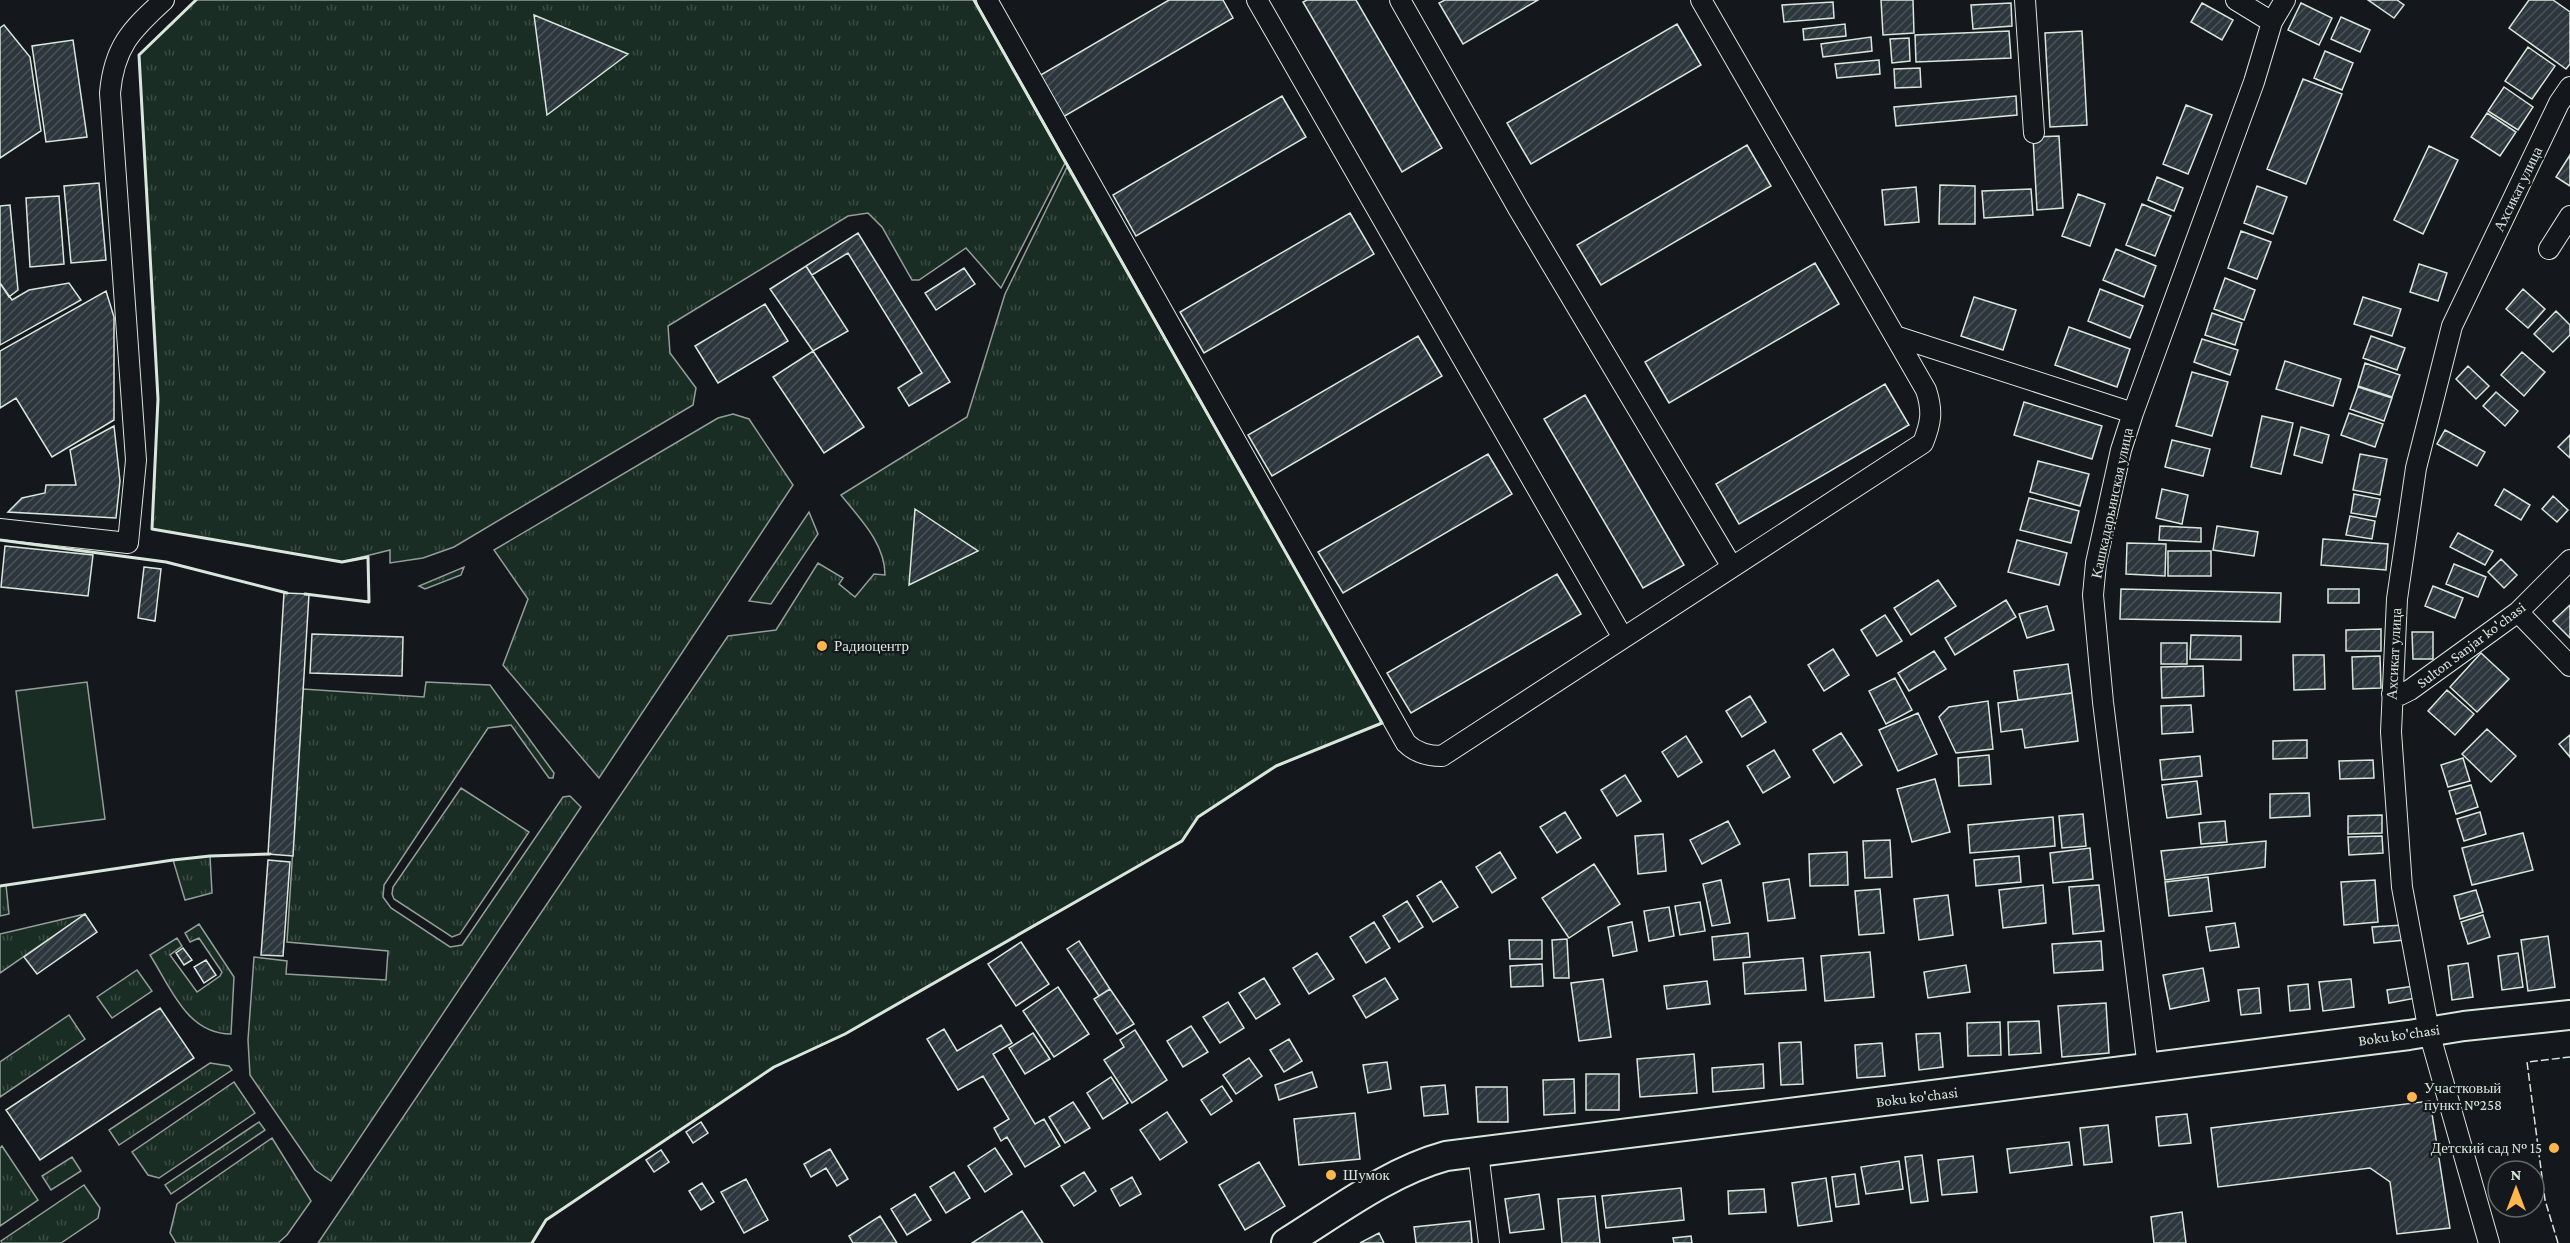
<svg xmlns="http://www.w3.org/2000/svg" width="2570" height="1243" font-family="'Crimson Pro',serif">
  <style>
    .grass { fill: url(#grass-tufts); stroke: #939e99; stroke-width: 1.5 }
    .green { fill: #1a2d24; stroke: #939e99; stroke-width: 1.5 }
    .building { fill: url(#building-hatch); stroke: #d8e6dc; stroke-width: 1.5 }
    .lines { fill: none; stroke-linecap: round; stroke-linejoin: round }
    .street-casing { stroke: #d8e6dc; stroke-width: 22 }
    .secondary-casing { stroke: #d8e6dc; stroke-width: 32 }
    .street { stroke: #14181c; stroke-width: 20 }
    .secondary { stroke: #14181c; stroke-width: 28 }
    .fence { stroke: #d8e6dc; stroke-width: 1.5; stroke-dasharray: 8 3; stroke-linecap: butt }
    .wall { stroke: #d8e6dc; stroke-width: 3 }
    .poi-dot { fill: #ffb74d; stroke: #14181c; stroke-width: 2 }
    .labels { text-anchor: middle; stroke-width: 4.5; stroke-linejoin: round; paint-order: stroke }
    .street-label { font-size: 15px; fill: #d8e6dc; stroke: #14181c }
    .poi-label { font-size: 15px; fill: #d8e6dc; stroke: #14181c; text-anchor: start }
  </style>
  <defs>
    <pattern id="grass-tufts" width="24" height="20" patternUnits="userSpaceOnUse" patternTransform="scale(1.5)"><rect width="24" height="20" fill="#1a2d24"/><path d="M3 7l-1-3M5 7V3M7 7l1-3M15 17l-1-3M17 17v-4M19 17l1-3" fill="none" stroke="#3b4b43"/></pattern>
    <pattern id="building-hatch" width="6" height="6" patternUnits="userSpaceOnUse" patternTransform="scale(1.5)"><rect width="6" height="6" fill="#2c363c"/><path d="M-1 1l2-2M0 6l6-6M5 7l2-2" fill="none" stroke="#4a5358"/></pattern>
  </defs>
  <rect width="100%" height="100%" fill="#14181c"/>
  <!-- grass -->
  <path class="grass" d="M196 0H974L1065 163 1001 288 966 248 919 280H912L882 227 868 213 848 216 668 326 670 353 696 388 693 405 454 547 423 558 390 563V550L342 562 152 529 158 399 139 55Z
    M1067 167 1382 723 1276 766 1198 817 1182 841 845 1034 774 1067 546 1220 532 1243H318L728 636 776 630 818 563 843 578 839 584 855 597 874 574 885 575C885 543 860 519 841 495L967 417 1005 294Z
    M733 414 749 419 793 485 599 778 503 665 528 599 494 550 718 418Z
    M809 512 818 534 771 604 749 601Z
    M464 567 461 575 425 589 419 586Z
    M426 682 490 685 554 773 553 778H549L511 725 488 728 384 885 383 897 391 908 450 947 462 945 563 797 570 796 581 807 331 1181 315 1170 250 1075 248 1040 254 957 287 961 286 974 386 980 388 951 287 942 303 689 424 697Z
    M461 788 529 832 460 934 452 937 394 899 392 894 393 887Z
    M210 856 212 893 185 900 173 860Z
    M6 885 9 914 0 916V886Z
    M85 914 0 973V934Z
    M199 924 234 977 231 1034C187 1034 171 988 150 955L177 938 182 946 170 955 197 992 220 976 222 972 199 938 190 942 185 933Z
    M137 970 152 991 112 1018 97 997Z
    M69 1015 85 1039 0 1097V1062Z
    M210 1063 229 1066 232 1070 119 1145 109 1130Z
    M234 1082 255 1113 159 1178 148 1175 132 1152Z
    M259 1122 265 1130 171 1194 165 1185Z
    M272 1138 311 1201 287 1235 278 1243H176L170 1233 177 1204Z
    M2 1146 38 1200 0 1226V1148Z
    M72 1157 81 1171 51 1190 42 1176Z
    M84 1185 100 1208 98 1218 61 1243H2L1 1241Z"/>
  <!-- green -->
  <path class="green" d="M87 682 105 819 33 828 16 691Z"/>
  <!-- building -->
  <path class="building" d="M1169 0H1223L1233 18 1063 117 1039 76Z
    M1307 0H1356L1442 148 1402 172 1303 2Z
    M1445 0H1538L1463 44 1439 3Z
    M1881 0H1913L1914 33 1883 35Z
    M2368 0H2397L2404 5 2394 18Z
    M2529 0H2553L2570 12V64L2566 69 2509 28Z
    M1833 2 1834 18 1784 22 1782 5Z
    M2011 3 2012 26 1973 29 1971 5Z
    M2202 3 2233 20 2222 40 2191 22Z
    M2301 3 2332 18 2319 45 2288 30Z
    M534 15 628 54 547 115Z
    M2341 17 2370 30 2360 52 2331 39Z
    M1677 24 1701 65 1531 164 1507 123Z
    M1845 24 1846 36 1804 40 1803 29Z
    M4 25 30 57 41 131 0 158V28Z
    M2009 31 2011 58 1916 62 1915 35Z
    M2082 31 2087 125 2050 127 2045 33Z
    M1871 37 1872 51 1823 57 1821 44Z
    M1909 38 1910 61 1892 63 1890 39Z
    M73 40 87 137 46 142 32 46Z
    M2528 47 2555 66 2532 99 2505 81Z
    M2325 51 2353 63 2342 90 2314 78Z
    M1879 60 1880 74 1837 78 1835 64Z
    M1920 68 1921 87 1895 88 1894 69Z
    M2303 79 2342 94 2306 184 2267 169Z
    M2504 87 2533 107 2518 130 2488 111Z
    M1282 96 1306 137 1136 236 1113 195Z
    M2016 96 2017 115 1896 126 1894 107Z
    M2186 105 2212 115 2188 174 2163 164Z
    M2487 113 2516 132 2500 156 2471 137Z
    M2059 136 2063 208 2037 210 2033 137Z
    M1747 145 1771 186 1601 285 1577 245Z
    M2429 146 2458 160 2423 234 2394 220Z
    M2570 155V186L2556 177Z
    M2157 177 2183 188 2174 211 2148 200Z
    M99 183 106 260 71 263 64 186Z
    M1940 185 1975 186V224H1939Z
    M2257 186 2287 197 2273 234 2244 223Z
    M1916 187 1919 222 1885 225 1882 190Z
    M2031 189 2033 215 1984 218 1982 191Z
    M2078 194 2105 204 2090 246 2062 236Z
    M59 196 64 264 30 267 26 198Z
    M2142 204 2171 216 2155 256 2126 245Z
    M10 205 18 290 9 297 0 283V206Z
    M1350 213 1374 254 1204 353 1180 312Z
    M2241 231 2271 242 2257 279 2228 268Z
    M858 233 950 382 909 406 898 388 922 373 848 253 812 275 806 266Z
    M2116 249 2156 266 2144 297 2103 280Z
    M1815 263 1839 304 1669 403 1645 362Z
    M2419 264 2447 273 2438 301 2410 292Z
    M806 266 848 331 813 351 770 289Z
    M964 268 975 284 936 310 925 293Z
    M2225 278 2255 290 2244 320 2214 309Z
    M0 283 12 300 29 290 69 283 81 300 0 345Z
    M2100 289 2143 306 2130 338 2088 321Z
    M2523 289 2545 309 2528 328 2506 309Z
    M106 291 114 317V420L52 457 16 398 0 408V351Z
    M1974 297 2016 310 2003 350 1961 336Z
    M2363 297 2401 309 2392 336 2354 324Z
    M765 304 788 341 718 383 695 346Z
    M2556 311 2570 325V335L2553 352 2534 334Z
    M2212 313 2242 323 2235 345 2205 335Z
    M2069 327 2130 349 2117 387 2055 365Z
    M1418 336 1442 376 1272 476 1248 435Z
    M2371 336 2405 348 2397 370 2363 358Z
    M2202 339 2238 350 2230 375 2194 362Z
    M813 351 864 427 824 453 773 377Z
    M2522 352 2545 372 2524 396 2501 375Z
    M2285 361 2341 379 2333 406 2276 389Z
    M2365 363 2400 375 2392 397 2358 386Z
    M2468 366 2489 386 2476 399 2456 379Z
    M2192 372 2228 382 2212 436 2176 426Z
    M1885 384 1909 425 1739 524 1716 484Z
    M2358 387 2392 398 2384 421 2350 409Z
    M2496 392 2518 411 2505 426 2483 406Z
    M1585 395 1684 565 1643 588 1544 419Z
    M2024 402 2102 426 2092 459 2014 435Z
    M2349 413 2383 424 2375 447 2341 435Z
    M2262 416 2293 423 2281 474 2251 467Z
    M114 426 120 481 116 518 8 512 22 498 45 493 46 485H76L70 450Z
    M2301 427 2329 435 2322 463 2294 455Z
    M2445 430 2485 452 2477 466 2437 444Z
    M2570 435V458L2558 447Z
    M2172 440 2210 449 2203 476 2165 467Z
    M1488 454 1512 494 1343 593 1318 552Z
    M2360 454 2387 459 2380 495 2353 490Z
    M2038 461 2089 474 2080 506 2030 492Z
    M2162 489 2188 495 2182 524 2156 518Z
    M2504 489 2530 505 2521 520 2495 505Z
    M2354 494 2380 499 2376 517 2351 513Z
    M2553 496 2568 510 2557 522 2542 509Z
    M2029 498 2079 511 2071 543 2020 530Z
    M915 509 978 551 909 585Z
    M2350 516 2375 521 2372 539 2346 535Z
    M2160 526 2201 528V542L2159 540Z
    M2217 526 2258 532 2254 556 2213 550Z
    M2458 533 2493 551 2485 565 2450 547Z
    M2323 539 2388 544 2386 570 2321 565Z
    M2017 540 2067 553 2059 585 2008 572Z
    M2127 543 2166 544 2165 576 2126 574Z
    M5 546 93 555 88 596 1 587Z
    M2168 551H2211V576H2168Z
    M2501 559 2517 575 2504 588 2488 572Z
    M2454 564 2486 577 2478 597 2446 584Z
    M144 567 161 569 155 621 138 618Z
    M1557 574 1581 614 1411 713 1387 673Z
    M1938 580 1956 606 1911 635 1894 608Z
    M2433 586 2463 598 2455 618 2425 606Z
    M2121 589 2281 593 2280 622 2120 619Z
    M2328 589H2359V603H2328Z
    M284 593 309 594 293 856 268 854Z
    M2006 600 2016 617 1955 655 1945 638Z
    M2570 605V638L2553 621Z
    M2047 606 2054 630 2027 638 2019 614Z
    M1885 615 1902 641 1877 656 1861 630Z
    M2381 629V651H2346V630Z
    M2412 632H2433V659H2413Z
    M312 634 403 637 402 676 310 673Z
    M2191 635 2241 636V660L2190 659Z
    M2161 643H2187V664H2161Z
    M1833 649 1849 675 1824 691 1808 665Z
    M1934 651 1946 669 1909 691 1898 673Z
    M2481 653 2509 679 2477 712 2450 687Z
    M2293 655H2324L2325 689 2294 690Z
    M2380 656 2381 688 2353 689 2352 657Z
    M2068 664 2072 693 2018 700 2014 671Z
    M2203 666 2204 696 2162 698 2161 667Z
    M1895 678 1912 710 1886 724 1869 691Z
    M2447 690 2474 714 2455 735 2428 711Z
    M2072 693 2078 741 2025 748 2022 729 2001 732 1998 703Z
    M1750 696 1766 722 1742 737 1726 711Z
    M1988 701 1993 749 1956 753 1939 717 1949 707Z
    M2191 705 2193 732 2162 734 2161 706Z
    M1918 713 1937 754 1898 771 1879 730Z
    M2487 729 2516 756 2491 782 2462 754Z
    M1841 733 1862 765 1834 783 1813 750Z
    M2570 735V757L2559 744Z
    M1686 736 1702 762 1678 777 1662 752Z
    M2307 740V758L2273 759V741Z
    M1774 750 1790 777 1763 793 1747 766Z
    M1989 755 1991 784 1959 786 1958 758Z
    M2200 756 2202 776 2162 780 2160 760Z
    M2463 758 2470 781 2448 787 2441 765Z
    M2373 760 2374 778 2340 779 2339 761Z
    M1625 775 1641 801 1617 816 1601 790Z
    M1935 779 1950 832 1912 842 1897 789Z
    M2197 781 2201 814 2167 818 2162 785Z
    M2471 785 2478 807 2456 814 2449 791Z
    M2309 793 2310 816 2270 818V794Z
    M1565 812 1581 838 1557 853 1540 827Z
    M2480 812 2486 834 2464 841 2457 819Z
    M2083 814 2086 846 2062 848 2059 816Z
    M2382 815V833L2348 834V816Z
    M2053 817 2055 846 1970 853 1968 825Z
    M1728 821 1740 844 1702 864 1690 840Z
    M2225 821 2227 842 2201 844 2199 823Z
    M2523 833 2533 870 2472 885 2462 848Z
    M1663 834 1666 871 1638 874 1635 836Z
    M2382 836 2383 853 2349 855 2348 837Z
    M1890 840 1892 877 1865 878 1863 841Z
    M2266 841 2265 867 2165 880 2161 851Z
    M2090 848 2093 879 2053 883 2050 853Z
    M1500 852 1516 878 1492 893 1476 867Z
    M1847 852 1848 885 1810 886 1809 854Z
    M2019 856 2021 882 1976 886 1974 860Z
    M268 860 290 862 283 956 261 955Z
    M1594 864 1620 904 1569 938 1542 898Z
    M2208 877 2212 911 2169 916 2165 882Z
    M1789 879 1795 918 1768 921 1763 883Z
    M1721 880 1730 923 1712 926 1703 884Z
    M2375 880 2378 922 2344 925 2341 882Z
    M1441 881 1458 907 1433 922 1417 896Z
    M2043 885 2046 923 2003 928 1999 890Z
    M2099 885 2104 931 2073 934 2069 887Z
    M1880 889 1884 933 1859 935 1855 891Z
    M2476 890 2483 912 2460 919 2454 896Z
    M1948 895 1953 935 1919 940 1914 899Z
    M1407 901 1423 927 1399 942 1383 916Z
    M1700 902 1705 931 1680 935 1675 906Z
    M1669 907 1674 936 1649 941 1644 911Z
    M85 914 97 932 37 974 24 957Z
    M2483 915 2490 937 2468 944 2461 922Z
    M1374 922 1390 948 1366 963 1350 937Z
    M1632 922 1637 951 1613 956 1608 927Z
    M2235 923 2239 947 2210 951 2206 927Z
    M2403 925 2405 940 2374 943 2372 927Z
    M1748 933 1750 957 1714 960 1712 937Z
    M2548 936 2555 987 2528 991 2521 940Z
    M1567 939 1569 978H1554L1552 940Z
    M1509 940H1542V959H1510Z
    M1079 941 1110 989 1099 996 1067 949Z
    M2101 941 2103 970 2054 973 2052 944Z
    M1021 942 1049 984 1016 1006 988 964Z
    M183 948 192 960 184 965 176 953Z
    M1870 952 1874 997 1825 1001 1821 956Z
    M1317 953 1334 979 1309 994 1293 968Z
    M2518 953 2523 987 2502 990 2498 956Z
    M1803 958 1806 990 1745 994 1743 963Z
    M206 960 216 975 204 983 194 967Z
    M2468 963 2473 997 2452 1000 2448 966Z
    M1542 964 1543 986 1511 987 1510 966Z
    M1966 965 1970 992 1928 998 1924 972Z
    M2203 968 2209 1001 2170 1009 2163 975Z
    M1264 978 1280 1004 1256 1019 1239 993Z
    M1385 978 1398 999 1366 1018 1353 996Z
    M1603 979 1611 1037 1579 1041 1571 983Z
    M2351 979 2354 1007 2323 1011 2319 982Z
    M1707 981 1710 1004 1667 1009 1664 986Z
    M2308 984 2310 1009 2290 1011 2288 986Z
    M2414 986 2416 998 2389 1003 2387 990Z
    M1058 987 1089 1034 1054 1057 1023 1011Z
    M2259 988 2261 1013 2241 1015 2238 990Z
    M1110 989 1134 1024 1117 1034 1094 999Z
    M1228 1002 1244 1028 1220 1043 1203 1017Z
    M2106 1003 2109 1053 2062 1057 2058 1006Z
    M160 1008 194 1058 40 1160 6 1110Z
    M2039 1021 2041 1053 2009 1055 2008 1022Z
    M2000 1022 2001 1055 1968 1056 1967 1023Z
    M1001 1025 1012 1043 993 1054 1035 1124 1044 1119 1060 1146 1025 1167 1007 1137 1001 1141 994 1128 1009 1119 983 1076 958 1090 927 1039 944 1029 957 1051Z
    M1191 1026 1208 1052 1183 1067 1167 1041Z
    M1135 1030 1167 1080 1132 1103 1104 1060 1124 1047 1120 1040Z
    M1033 1033 1050 1059 1025 1074 1009 1048Z
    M1940 1033 1943 1067 1919 1070 1916 1034Z
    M1289 1039 1302 1061 1284 1072 1270 1050Z
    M1801 1042 1803 1084 1781 1085 1779 1043Z
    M1882 1043 1885 1076 1857 1078 1855 1045Z
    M1694 1054 1697 1093 1640 1097 1637 1059Z
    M1249 1058 1262 1076 1236 1094 1223 1075Z
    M1387 1062 1391 1089 1368 1093 1363 1065Z
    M1763 1064 1764 1088 1713 1092 1712 1068Z
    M1312 1072 1317 1087 1279 1100 1275 1085Z
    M1586 1074H1619V1110H1586Z
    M1111 1077 1128 1103 1103 1119 1087 1093Z
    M1574 1079 1575 1113 1544 1115 1543 1080Z
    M1445 1085 1448 1114 1424 1116 1421 1087Z
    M1222 1086 1232 1101 1211 1115 1201 1100Z
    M1476 1087H1507L1508 1122H1478Z
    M2430 1101 2450 1228 2397 1234 2390 1182 2370 1168 2218 1187 2211 1128Z
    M1073 1102 1090 1128 1065 1143 1049 1117Z
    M1167 1112 1187 1142 1160 1160 1140 1130Z
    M1355 1113 1360 1159 1299 1165 1294 1119Z
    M2187 1114 2191 1143 2159 1146 2156 1117Z
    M701 1122 708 1133 693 1143 686 1132Z
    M2108 1125 2112 1162 2084 1165 2080 1128Z
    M2069 1142 2072 1165 2010 1173 2007 1149Z
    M995 1148 1012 1174 985 1192 968 1166Z
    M830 1149 848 1179 837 1186 826 1168 811 1177 804 1164Z
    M661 1150 669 1162 654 1172 646 1160Z
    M1922 1155 1928 1201 1911 1203 1905 1157Z
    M1973 1156 1977 1192 1942 1195 1938 1160Z
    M1899 1161 1903 1189 1866 1194 1861 1167Z
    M1259 1162 1285 1206 1245 1230 1219 1185Z
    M954 1172 970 1198 946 1213 930 1187Z
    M1084 1172 1096 1191 1074 1206 1061 1186Z
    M1855 1174 1859 1204 1836 1207 1832 1177Z
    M1132 1177 1141 1194 1120 1206 1111 1189Z
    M1826 1178 1832 1221 1798 1226 1792 1183Z
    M746 1179 768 1220 744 1233 721 1192Z
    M702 1183 714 1202 701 1210 689 1191Z
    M1681 1188 1684 1220 1606 1228 1602 1196Z
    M1764 1189 1766 1212 1729 1214 1728 1191Z
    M915 1194 931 1220 907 1235 891 1209Z
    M1539 1194 1544 1229 1510 1233 1505 1199Z
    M1595 1196 1600 1243H1562L1558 1199Z
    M1022 1211 1043 1243H972Z
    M2182 1212 2186 1243H2154L2151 1217Z
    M880 1216 897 1243H853L849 1236Z
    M1470 1221 1472 1243H1416L1414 1227Z
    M1379 1233 1384 1243H1360Z
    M1691 1236 1692 1243H1674L1673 1238Z"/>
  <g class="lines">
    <!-- street casing -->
    <g class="street-casing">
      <path id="street" d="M987 0 1406 743C1416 753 1428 756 1442 756L1923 443C1931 423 1933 411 1926 390L1701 0
        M1257 0 1623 638
        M1400 0 1518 208 1732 567
        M2025 0 2034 133
        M2236 0 2272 22
        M2549 249 2570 216
        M1895 336 2133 413
        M0 529 128 543 136 460 110 93C114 47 131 30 164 0
        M2518 612 2570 666
        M2392 694 2400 695 2410 690 2518 612 2570 560
        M2148 1068 2103 702 2093 595 2096 563 2121 450 2133 413 2254 82 2272 22 2285 0
        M1478 1152 1489 1243
        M2489 1243 2429 1032 2402 887 2391 732 2397 599 2416 468 2452 326 2559 103 2570 87"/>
    </g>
    <!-- secondary casing -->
    <g class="secondary-casing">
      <path id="secondary" d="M1286 1243C1336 1212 1388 1172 1446 1156L2409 1035 2464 1026 2570 1015"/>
    </g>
    <!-- street -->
    <use href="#street" class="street"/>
    <!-- secondary -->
    <use href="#secondary" class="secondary"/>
    <!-- fence -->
    <path class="fence" d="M2558 1243 2545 1200 2527 1062 2570 1057"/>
    <!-- wall -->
    <path class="wall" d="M196 0 139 55 158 399 152 529 342 562 368 557 369 602 305 594
      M0 540 166 562 287 593
      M0 886 173 860 210 856 270 854
      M532 1243 546 1220 774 1067 845 1034 1182 841 1198 817 1276 766 1382 723 974 0"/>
  </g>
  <!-- markers -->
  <g class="poi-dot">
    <circle cx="822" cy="646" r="6"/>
    <circle cx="2412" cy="1097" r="6"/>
    <circle cx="2554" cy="1148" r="6"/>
    <circle cx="1331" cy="1175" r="6"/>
  </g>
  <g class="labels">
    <!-- street labels -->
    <g class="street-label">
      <text transform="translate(2518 189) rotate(-64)" y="5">Ахсикат улица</text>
      <text transform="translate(2112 503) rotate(-78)" y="5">Кашкадарьинская улица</text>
      <text transform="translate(2471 645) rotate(-37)" y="5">Sulton Sanjar ko'chasi</text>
      <text transform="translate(2394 654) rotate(-87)" y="5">Ахсикат улица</text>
      <text transform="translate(2399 1035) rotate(-8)" y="5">Boku ko'chasi</text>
      <text transform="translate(1917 1097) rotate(-7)" y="5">Boku ko'chasi</text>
    </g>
    <!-- poi labels -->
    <g class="poi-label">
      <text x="834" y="651">Радиоцентр</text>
      <text x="2424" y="1093">Участковый<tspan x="2424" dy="17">пункт №258</tspan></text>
      <text x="2542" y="1153" text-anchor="end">Детский сад № 15</text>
      <text x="1343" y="1180">Шумок</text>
    </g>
  </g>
  <!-- north arrow -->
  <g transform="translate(2516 1189)"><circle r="28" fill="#14181c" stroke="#626a69" stroke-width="1.5"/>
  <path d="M0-4.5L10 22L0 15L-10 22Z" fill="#ffb74d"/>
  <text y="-9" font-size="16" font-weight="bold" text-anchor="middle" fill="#d8e6dc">N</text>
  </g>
</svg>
